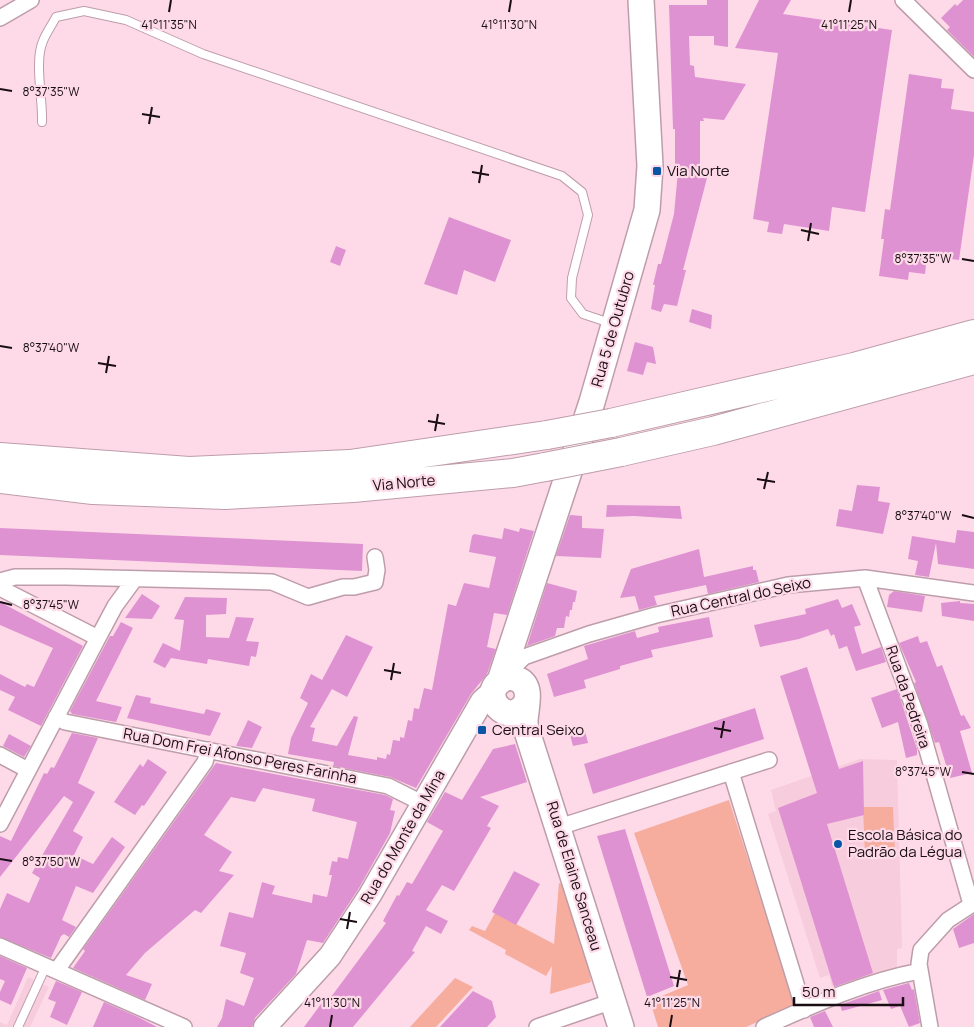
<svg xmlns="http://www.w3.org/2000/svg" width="974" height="1027" font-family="Manrope,sans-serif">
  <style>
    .built { fill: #f7ccdd }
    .green { fill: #f6ad9e }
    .building { fill: #df92d2 }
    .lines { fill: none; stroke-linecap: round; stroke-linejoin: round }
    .lane-casing { stroke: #be9daa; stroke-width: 10 }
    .street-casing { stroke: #be9daa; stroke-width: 18 }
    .secondary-casing { stroke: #be9daa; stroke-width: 25 }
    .primary-casing { stroke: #be9daa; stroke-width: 28 }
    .highway-casing { stroke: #be9daa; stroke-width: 30 }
    .lane { stroke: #fff; stroke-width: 8 }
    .street { stroke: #fff; stroke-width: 15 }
    .secondary { stroke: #fff; stroke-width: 22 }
    .primary { stroke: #fff; stroke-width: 25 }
    .highway { stroke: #fff; stroke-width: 28 }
    .highway-bridge-casing { stroke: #be9daa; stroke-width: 30; stroke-linecap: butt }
    .highway-bridge { stroke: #fff; stroke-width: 28 }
    .ticks { fill: none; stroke: #190e13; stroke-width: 2 }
    .poi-dot { fill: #0856a5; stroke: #fedae8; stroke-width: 2 }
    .labels { text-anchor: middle; stroke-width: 4.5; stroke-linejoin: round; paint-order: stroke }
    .poi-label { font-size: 15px; fill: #190e13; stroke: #fedae8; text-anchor: start }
    .street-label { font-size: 15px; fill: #190e13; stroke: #fedae8 }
    .ticks-label { font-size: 12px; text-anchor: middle; fill: #190e13; stroke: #fedae8; stroke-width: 4.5; stroke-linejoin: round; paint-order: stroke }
  </style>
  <rect width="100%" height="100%" fill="#fedae8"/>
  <!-- built -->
  <path class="built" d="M860 759 897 760 902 948 897 949V969L832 986 829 975 820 978 768 814 776 811 771 790Z
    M28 977 49 987 30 1027H0V1022L7 1025Z"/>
  <!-- green -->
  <path class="green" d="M729 800 795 1005 746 1027H658L650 1001 688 985 634 833Z
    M863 807H893L895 855H865Z
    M559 883 562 884 589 967 591 982 550 994 552 966 546 976 505 954 506 950 469 930 472 926 485 931 495 913 554 944Z
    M455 978 473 987 436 1027H410Z"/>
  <!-- building -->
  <path class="building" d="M707 0H728V47L714 45V36H689L690 65 694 66 695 77 746 84 724 120 703 118 704 121H700V178H707L683 270H686L677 306 664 304 661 312 651 309 655 285H653L658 264H661L674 214 678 171H675V129H673L669 5H707Z
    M759 0H791L783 14 892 30 865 212 832 207 829 231 784 224 782 234 767 232 769 222 753 219 778 53 735 48Z
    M963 0H974V57L947 30 950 27 941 18 955 4 957 6Z
    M909 74 942 79 941 88 954 89 951 109 974 112V155L959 260 927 256 925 274 909 272 908 280 879 276 884 239H881L885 209 890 210Z
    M449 217 511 240 495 282 464 270 457 295 424 284Z
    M336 246 346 250 340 266 330 262Z
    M692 309 712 315 711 329 689 322Z
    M635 342 653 347 656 364 647 362 643 375 627 371Z
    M857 485 880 487 878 501 890 503 883 534 836 526 839 509 852 511Z
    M607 505 680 506 682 519 634 516 606 517Z
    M570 515 582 516V528L604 529 601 558 556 556Z
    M0 528 363 544 362 571 0 555Z
    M504 528 519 532 520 528 534 531 507 615 494 613 487 647 496 649 487 674 471 694 416 788 390 777 333 766 334 762 288 754 291 738 308 703 300 698 311 674 322 680 346 635 373 647 347 697 332 689 310 727 315 728 312 741 337 746 354 716 358 717 348 755 377 760V757L386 759 387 754 390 755 393 740 400 741V737L404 738 408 720 412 721 414 708 419 709 424 688 432 690 448 604 456 606 464 583 489 588 496 557 469 552 472 536 474 534 502 539Z
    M957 530 974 532V569L938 564 936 543 929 577 915 575 918 561 908 559 912 536 955 543Z
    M699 549 704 577 753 566V570H756L759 582 708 594 706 585 654 596 657 605 639 610 635 596 620 598 631 569Z
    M547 583 577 591 575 602H573L572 610H570L569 617 566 616 564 628H557L555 636 527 646Z
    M894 591 925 596 922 612 887 607 889 595Z
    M142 594 160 606 152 619 125 618Z
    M185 597 227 598 226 614 206 615V637L229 638 236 617 254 618 246 641 259 642 256 657 251 656 249 666 208 659 207 664 171 658 165 668 153 662 163 643 180 651 184 620 174 619Z
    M838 599 842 608 852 604 861 625 854 627 862 654 881 647 886 662 856 671 847 646 839 649 834 634 831 636 828 629 799 639 760 647 754 625 806 614 805 609Z
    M960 601V603L974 604V621L942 616 941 603Z
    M0 602 83 646 41 726 8 710 15 697 0 690V674L25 687 27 684 34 687 53 648 0 625Z
    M709 617 713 637 651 650 653 657 620 666V669L584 680 586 688 554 697 547 674 588 659 584 646 635 631 637 638 659 632 658 627Z
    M121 622 133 628 96 701 122 707 116 722 72 714 70 711 110 636H113Z
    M918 636 920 643 927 641 937 667 942 665 961 716 964 715 971 728 960 731 972 773 950 778 939 742 935 743 914 683 916 682 899 643Z
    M807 667 839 769 863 761 864 815 827 824 873 973 834 987 778 808 817 793 780 676Z
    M897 689 917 749V755L906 758 898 722 882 728 871 698Z
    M136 695 151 698 150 703 204 714 206 709 221 713 210 736 127 718Z
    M755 708 764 739 593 794 584 764Z
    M248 720 262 727 252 748 236 746Z
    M585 731 588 743 573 746 570 735Z
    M72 733 98 738 78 783 95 792 73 831 83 837 74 855 93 864 112 837 125 847 93 893 76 886 62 920 76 927 69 937 64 934 61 936 51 958 0 937V909L7 893 29 903 40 878 32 873 73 802 64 796 0 877V836L11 841 44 773 47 774 51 767 54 768Z
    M9 734 31 746 24 757 3 746Z
    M515 744 527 782 480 797 499 806 487 826 491 828 454 891 442 885 426 910 448 921 441 934 426 926 412 951 415 952 353 1027H304L324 1000 326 1002 334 993 386 923 383 921 397 895 399 896 407 882 412 884 443 831 427 822 445 792 462 800 493 749Z
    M148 759 167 772 144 806 142 805 135 815 114 802 140 764 143 767Z
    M216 763 385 795 393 799 390 810 395 811 390 833 359 888 323 943 307 940 296 974 255 1018 252 1027H217L222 1018 226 999 244 1006 254 978 240 973 246 953 220 946 229 912 253 918 262 882 275 886 272 894 312 903 313 894 327 897 332 875H329L332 861 337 862 338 857 348 859 357 822 312 811 315 799 263 788 255 802 231 797 204 835 232 852 219 871 234 875 201 913 195 910 145 953 126 975 152 984 145 1000 73 968 85 951 83 949Z
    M625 829 674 986 647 997 597 836Z
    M514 871 540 884 516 925 492 912Z
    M974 914V943L959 948 953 929Z
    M0 956 27 968 11 1005 0 1000V992L5 981 0 979Z
    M56 981 82 992 67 1025 50 1017 56 1002 48 999Z
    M909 983 912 990 914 989 920 1023 909 1027 900 1006 891 1009 883 990Z
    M473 991 492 1001 496 1017 487 1027H440Z
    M879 991 882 1000 842 1011 840 1005Z
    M104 1002 138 1017 157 1027H93Z
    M825 1011 833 1027H814L810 1017Z"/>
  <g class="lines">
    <!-- lane casing -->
    <g class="lane-casing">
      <path id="lane" d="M42 122C43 99 34 61 43 41 46 33 52 25 56 17L84 11 126 20 203 54 562 176 582 192 588 215 572 278 571 298 583 314 610 323
        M18 1027 46 966"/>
    </g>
    <!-- street casing -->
    <g class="street-casing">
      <path id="street" d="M903 0 974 70
        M0 18 31 0
        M865 578 920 725 971 904
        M0 581 15 577H66L272 582 308 597 343 587H354L375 582 377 570 375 557
        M0 588 98 638
        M517 664 524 657 589 634 656 615 788 585 865 578 974 593
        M56 717 65 722 388 786 422 803
        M0 755 28 770
        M731 772 804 1010
        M0 824 98 638 115 606 134 580
        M559 827 769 760
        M0 946 184 1027
        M57 970 205 762 208 750
        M537 1027 613 1001
        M764 1027C813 1005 866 981 920 971
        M930 1027 919 964 921 950 948 920 974 903"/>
    </g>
    <!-- secondary casing -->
    <g class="secondary-casing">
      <path id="secondary" d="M265 1027 330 956 370 895 482 701 494 690"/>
    </g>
    <!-- primary casing -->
    <g class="primary-casing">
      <path id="primary" d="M500 681 592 402 647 210 650 166 641 0
        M526 703C509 730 477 695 502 680 506 677 512 677 517 679 535 686 524 710 525 725L621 1027"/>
    </g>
    <!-- highway casing -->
    <g class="highway-casing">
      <path id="highway" d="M611 423 854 367 974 334
        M621 452 713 431 974 360
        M0 457 189 471 350 464 547 435
        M0 479 93 490 225 495 353 488 513 473 545 467"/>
    </g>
    <!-- lane -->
    <use href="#lane" class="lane"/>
    <!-- street -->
    <use href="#street" class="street"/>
    <!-- secondary -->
    <use href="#secondary" class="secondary"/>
    <!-- primary -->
    <use href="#primary" class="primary"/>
    <!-- highway -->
    <use href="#highway" class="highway"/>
    <!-- highway-bridge casing -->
    <g class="highway-bridge-casing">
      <path id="highway-bridge" d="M547 435 611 423
        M545 467 621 452"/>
    </g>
    <!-- highway-bridge -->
    <use href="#highway-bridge" class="highway-bridge"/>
  </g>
  <!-- ticks -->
  <path class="ticks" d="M169 12 171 0M509 12 511 0M849 12 851 0M0 89 12 91M142 114 160 117M149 124 152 107M472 172 489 175M479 183 482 165M801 230 819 234M808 241 811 223M962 259 974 261M0 346 12 348M98 363 116 366M106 373 109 356M428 421 445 424M435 431 438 414M757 479 775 482M764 489 768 472M962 515 974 518M0 602 12 605M384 670 401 673M391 680 394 663M714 728 731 731M721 738 724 721M962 772 974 774M0 859 12 861M340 919 357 922M347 929 350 912M670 977 687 980M677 987 680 970M330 1027 332 1015M670 1027 672 1015"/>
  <!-- markers -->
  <g class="poi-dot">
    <rect x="652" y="166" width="10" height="10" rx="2.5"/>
    <rect x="477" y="725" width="10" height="10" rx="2.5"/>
    <circle cx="838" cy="844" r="5"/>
  </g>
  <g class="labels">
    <!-- poi labels -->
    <g class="poi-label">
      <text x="667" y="176">Via Norte</text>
      <text x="492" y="735">Central Seixo</text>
      <text x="848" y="840">Escola Básica do<tspan x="848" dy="17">Padrão da Légua</tspan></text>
    </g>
    <!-- street labels -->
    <g class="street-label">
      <text transform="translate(613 329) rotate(-74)" y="5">Rua 5 de Outubro</text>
      <text transform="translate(404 483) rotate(-5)" y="5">Via Norte</text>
      <text transform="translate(741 597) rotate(-12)" y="5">Rua Central do Seixo</text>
      <text transform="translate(908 697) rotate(71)" y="5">Rua da Pedreira</text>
      <text transform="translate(240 756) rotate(11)" y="5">Rua Dom Frei Afonso Peres Farinha</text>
      <text transform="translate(403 837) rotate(-60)" y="5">Rua do Monte da Mina</text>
      <text transform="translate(574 876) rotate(73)" y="5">Rua de Elaine Sanceau</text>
    </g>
  </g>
  <g class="ticks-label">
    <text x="169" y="29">41°11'35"N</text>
    <text x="509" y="29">41°11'30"N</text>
    <text x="849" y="29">41°11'25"N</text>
    <text x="51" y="96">8°37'35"W</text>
    <text x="923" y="263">8°37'35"W</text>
    <text x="51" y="352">8°37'40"W</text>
    <text x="923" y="520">8°37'40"W</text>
    <text x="51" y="609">8°37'45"W</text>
    <text x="923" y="776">8°37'45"W</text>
    <text x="51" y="866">8°37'50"W</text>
    <text x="332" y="1007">41°11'30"N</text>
    <text x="672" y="1007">41°11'25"N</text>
  </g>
  <!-- scale -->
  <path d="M794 997v8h109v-8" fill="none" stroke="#190e13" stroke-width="2.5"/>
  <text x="802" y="997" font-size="15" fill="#190e13" stroke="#fedae8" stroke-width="4" paint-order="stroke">50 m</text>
</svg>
